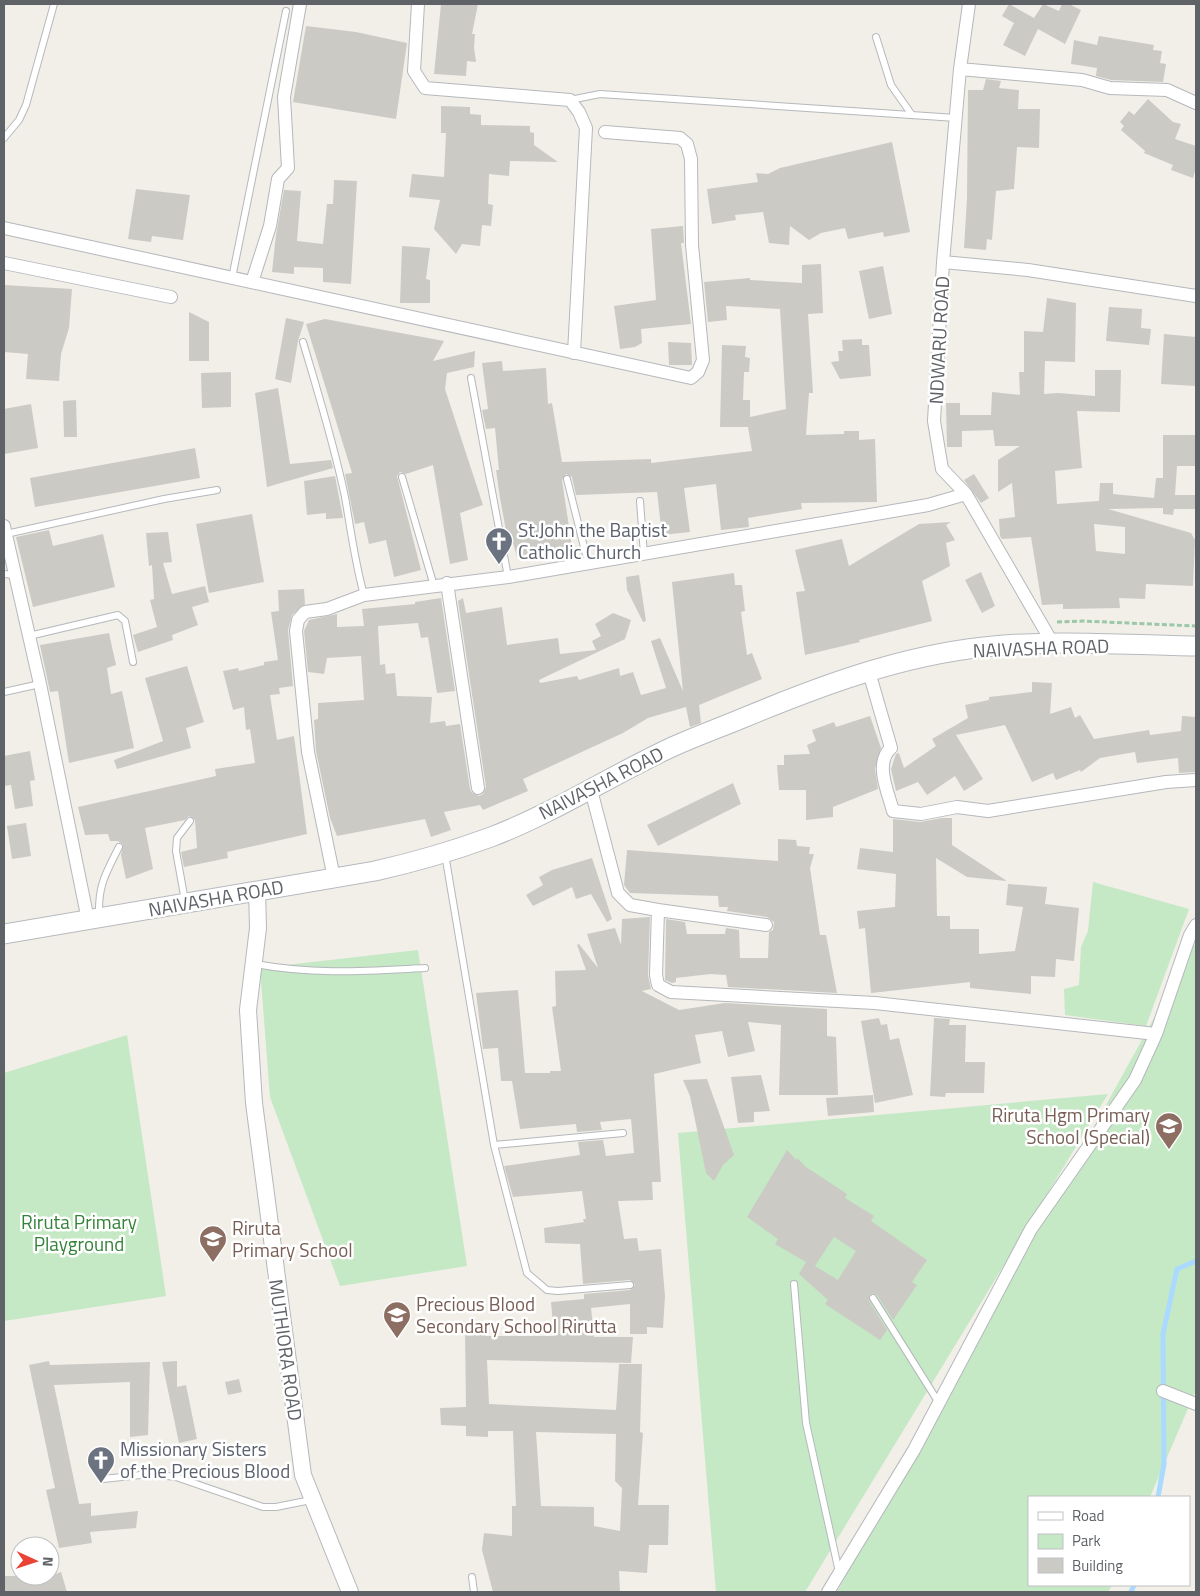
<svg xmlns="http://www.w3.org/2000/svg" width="1200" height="1596" font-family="'Titillium Web',sans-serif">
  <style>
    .green { fill: #c5e8c5 }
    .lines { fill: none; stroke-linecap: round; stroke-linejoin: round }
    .stream { stroke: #aadaff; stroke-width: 5 }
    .building { fill: #cccac5; fill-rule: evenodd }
    .service-casing { stroke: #b5b8bc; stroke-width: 8 }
    .minor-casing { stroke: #b5b8bc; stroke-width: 14 }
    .tertiary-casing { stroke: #b5b8bc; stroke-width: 18 }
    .secondary-casing { stroke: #b6babf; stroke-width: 21 }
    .path { stroke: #9cc7a9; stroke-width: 3; stroke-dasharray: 5 2.5; stroke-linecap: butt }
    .service { stroke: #fff; stroke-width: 6 }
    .minor { stroke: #fff; stroke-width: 12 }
    .tertiary { stroke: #fff; stroke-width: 16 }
    .secondary { stroke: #fff; stroke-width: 19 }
    .labels { text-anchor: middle; stroke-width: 5; stroke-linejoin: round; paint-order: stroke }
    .street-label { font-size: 19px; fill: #5f6368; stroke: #fff }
    .worship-label { font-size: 19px; fill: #5b616d; stroke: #fff; text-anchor: start }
    .education-label { font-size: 19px; fill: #785e54; stroke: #fff; text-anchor: start }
    .park-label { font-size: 19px; fill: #348238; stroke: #fff }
  </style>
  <rect width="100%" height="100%" fill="#f1efe8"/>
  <!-- green -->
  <path class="green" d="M1093 882 1189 909 1146 1026 1065 1015 1064 989 1079 985 1081 947 1088 931Z
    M1196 942V1390L1150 1497H1029V1585H1112L1108 1592H837Z
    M418 950 467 1266 340 1286 270 1097 260 968Z
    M127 1035 166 1296 4 1321V1073Z
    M1108 1094 805 1592H716L678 1133Z"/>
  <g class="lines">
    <!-- stream -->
    <path class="stream" d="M1158 1497 1164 1464 1163 1334 1177 1269 1196 1261
      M1131 1592 1134 1585"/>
  </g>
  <!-- building -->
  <path class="building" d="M441 4H478L472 34H475L474 47 476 62 467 61 466 76 434 74Z
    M1009 4 1034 18 1043 4 1059 11 1062 4H1069L1081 10 1065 44 1038 29 1025 56 1003 45 1014 23 1002 16Z
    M306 26 356 32 407 43 396 119 293 102Z
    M1099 36 1154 45 1153 50 1162 51 1160 63 1166 64 1163 82 1111 80 1096 76 1097 68 1071 64 1074 40 1097 45Z
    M986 79 1001 81 999 88 1019 90 1018 109H1040L1039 148 1017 147 1014 189 996 191 992 240 987 239 986 250 964 248 967 198 968 90H983Z
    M1148 99 1173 122 1181 124 1175 139 1196 146V168L1193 178 1171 170 1173 165 1144 153 1145 151 1121 130 1124 126 1120 122 1129 111 1134 115Z
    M441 106 470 107V114L481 115V125L530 126V132L534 133V145L558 162 510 161 509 176 489 174 488 204 493 205 491 226 482 225 480 246 462 244 456 254 434 229 440 200 409 197 412 174 444 177 446 133H441Z
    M892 142 910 232 884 237 883 232 848 239 845 228 821 233 809 240 790 226 789 245 769 243 763 212 735 215 736 220 712 224 707 189 758 182 756 173 768 174 780 168Z
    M334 180 357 181 351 284 323 282V268L294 267V274L272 272 276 235 284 190 301 191 297 241 323 244 327 204H333Z
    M136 189 190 195 183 240 152 236 151 242 128 239Z
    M683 226 684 243H681L691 324 641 329 642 343 635 347 620 349 614 306 656 300 651 229Z
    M402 246 430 248 426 279 430 280V303H400Z
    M821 264 823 313 808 314 813 393H809L806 435 844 434V431H859V440L875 439 877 502 801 503 802 509 748 518 749 527 721 530 716 484 684 488 690 532 662 535 657 492 576 495 572 477 566 474 562 480 572 547 554 549V547L517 557 511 536H507L500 498 496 470H499L495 428 486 429 482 410 488 409 482 363 502 361 503 371 546 368 548 404 552 403 562 462 651 459V463L752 451 748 427H720L722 345 746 346 745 357 750 358 749 372H744L743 400H750V417L786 409 780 309 726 306 727 320 708 322 704 282 750 278V280L802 283V265Z
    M883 266 892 314 869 319 859 271Z
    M4 285 72 289 69 328 61 354 59 381 26 379 28 354 4 352Z
    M1047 298 1076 303 1075 362 1045 361 1044 394 1058 393 1095 396V370H1121L1120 412 1077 411 1082 468 1055 471 1057 504 1099 501 1100 483H1113V494L1154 498 1156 478H1163V435H1196V466H1177L1175 495H1195V509H1174L1173 515 1163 514V508L1108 509 1191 533 1195 540 1193 586 1146 584 1145 599 1119 598 1120 608 1063 609V604L1042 605 1031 537 1002 539 1000 536 999 519 1015 517 1012 483 998 492V460L1020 446H995L993 430 962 431V447H947L946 403H960V415H991L992 392 1020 395 1019 372H1024V331L1043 332ZM1094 524 1125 527V554L1096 551Z
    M1109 307 1142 309 1141 328 1151 329 1149 345 1106 341Z
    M189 312 209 322V361H189Z
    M286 318 304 322 298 341 291 383 275 379Z
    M325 319 444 341 433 361 475 351 474 367 447 373 445 389 483 505 460 513 468 560 450 564 433 465 406 474 400 472 397 476 421 570 394 577 386 540 369 544 364 522 355 524 345 474 352 473 306 324Z
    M1164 334 1196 337V386L1161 384Z
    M862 339V345H869L871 376 840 379 831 362 839 361 838 351H843L842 340Z
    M668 342 691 343 692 365H669Z
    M231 372V407L202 408 201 373Z
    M278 388 290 464 331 460 333 468 267 487 255 393Z
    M76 400 77 437H64L63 401Z
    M31 404 38 448 4 454V409Z
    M195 448 200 478 35 507 30 478Z
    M974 474 989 498 981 503 964 480Z
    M335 476 343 518 326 519V513L307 515 304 481Z
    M252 514 264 582 209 593 196 524Z
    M951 522 946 525 955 540 946 543 950 566 922 581 932 621 859 640 860 642 805 655 796 592 805 591 795 550 842 539 849 566 919 524Z
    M49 530 53 546 103 534 115 587 33 607 16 537Z
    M168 532 172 562 163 563 172 594 205 586 209 602 192 607 198 625 172 635 173 640 138 652 133 635 157 627 150 600 154 599 152 565 149 566 146 533Z
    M981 572 995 606 982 613 965 580Z
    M734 573 735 585H742L745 611 741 612 747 655 752 653 762 679 699 705 701 723 690 727 686 707 648 718 623 733 523 779 528 791 483 810 480 805 444 812 451 830 431 837 425 819 337 836 330 818 316 751 314 720 318 719V703L364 700 361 656 327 658 324 674 308 672 304 631 309 620 337 614V627L364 626 362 609 415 604V602L441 598 455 691 437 693 428 637 421 638 418 623 378 626 380 665 385 664 386 674 395 673 397 696 432 697 430 723 445 721 446 726 460 724 470 789 472 793 479 796 483 794 486 787 458 601 463 598 466 613 502 607 507 645 558 638 560 654 596 650 592 641 601 636 595 624 613 613 631 620 625 639 539 680 540 683 577 676 579 680 619 668 620 676 633 672 641 695 666 688 651 641 660 638 683 691 672 582Z
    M639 575 646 621 643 622 627 590 626 577Z
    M304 589 305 604 292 615 288 630 293 686 279 688 280 694 270 695 277 740 294 736 307 834 227 852 228 858 184 867 181 852 197 848 195 820 189 816 185 820 145 828 153 869 126 879 121 855 123 845 118 841H110L108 834 85 835 78 807 216 776 215 769 255 763 250 729 246 730 244 707 233 710 223 671 238 668 239 671 264 665V662L278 660 271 612 279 611 278 590Z
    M109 633 116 665 107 668 111 694 122 691 134 748 69 763 58 691 50 692 40 645Z
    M187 666 204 722 186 728 191 748 117 769 114 760 163 741 145 678Z
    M1032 682 1052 683 1050 714 1071 707 1075 718 1080 715 1094 739 1149 730 1150 735 1181 731 1182 716 1196 717V772L1179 773 1178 758 1137 763 1135 752 1100 758 1081 772 1080 770 1056 780 1053 773 1032 782 1005 725 956 735 983 779 964 791 955 776 927 795 918 782 896 791 891 769 896 754 899 753 904 768 936 746 932 739 968 718 965 705 989 700V697L1032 692Z
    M870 716 881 748 875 769 878 789 833 807V817L806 820V790H779L777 765H784V755L810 754 807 745 816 741 812 730 834 722 836 727Z
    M30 751 35 780 30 781 33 806 15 809 11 785 4 786V756Z
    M733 783 741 804 658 846 647 825Z
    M942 818H952V845L1007 881 967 877 936 858 937 916H950V929H979V954L1015 951 1023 907 1006 905 1008 884 1047 887 1045 904 1079 908 1074 961 1056 959 1055 977 1031 976V994L970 988V982L871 993 865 928 859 929 857 911 895 907 896 874 857 869 860 848 893 852V819L920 822Z
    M26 823 31 856 12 859 7 826Z
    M778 839 796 840 797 846 810 847 809 854H814L810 868 820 935H826L837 993 728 987 726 975 710 974 676 978V982L672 983 665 980 666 919 685 922 687 934H725L726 928 739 930 740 958H768L769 932 773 930 774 922 767 917 727 911 728 907H719L718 896 630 893 624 885 627 850 778 861Z
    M592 858 612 919 607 922 591 894 576 899 572 887 533 906 526 895 543 885 539 877 552 870Z
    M650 917 648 975 651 989 642 991 679 1010 725 1003 827 1009V1036L836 1037 838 1095H779L781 1025 748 1022 755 1051 728 1057 722 1031 695 1035 701 1063 654 1074 661 1182H652L653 1200 618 1201 624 1239 637 1238 639 1251 661 1249 665 1296 663 1328 647 1327V1334H630V1304L591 1308 594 1337H633L631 1363 487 1360 489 1404 616 1410 619 1364H642L640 1432 643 1433 638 1505H669L668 1545H649L647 1573 619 1571 620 1592H493L482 1550 484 1533 512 1536V1506H516L513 1431H488V1437L466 1436V1426L441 1425 440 1408 466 1407 465 1329 486 1327V1336H554L551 1302 584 1299V1294L630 1290 635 1285 630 1280 583 1284 580 1244 545 1243 544 1228 584 1222 583 1219H586L582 1191 513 1197 504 1166 580 1155 578 1142 603 1140 606 1156 634 1153 631 1119 600 1122 602 1130 577 1132 576 1124 520 1129 512 1081H501L498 1048 483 1049 476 993 518 990 525 1073H550V1071H561L552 1007 556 1006 555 971 586 970 577 945 579 944 598 968 587 934 615 928 621 945 622 919ZM536 1432 616 1434 615 1481 622 1488 620 1531 594 1526V1507L541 1506Z
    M879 1018 881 1025 887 1024 890 1040 899 1038 913 1095 875 1103 861 1021Z
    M934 1018 950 1019 949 1025H966L965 1062H985L984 1093H946L945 1097 930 1096Z
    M761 1075 770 1111 754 1112V1122L738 1123 731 1077Z
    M707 1079 734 1155 723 1165 714 1181 706 1173 690 1096 683 1080Z
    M873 1095 874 1112 828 1116 826 1098Z
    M787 1150 796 1160 797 1158 806 1167 847 1194 845 1198 874 1216 871 1221 927 1260 912 1282 917 1285 893 1320 877 1295 873 1293 869 1295V1301L887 1330 880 1340 825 1304 828 1300 799 1274 806 1262 775 1244 778 1239 747 1217ZM834 1237 856 1251 838 1280 815 1266Z
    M49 1361 50 1365 150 1362 148 1435 130 1437V1382L54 1385 79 1504 91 1503V1516L138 1511 136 1528 90 1532 92 1543 59 1548 46 1490 55 1488 29 1365Z
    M177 1361V1387L186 1385 197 1439 179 1443 162 1362Z
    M239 1379 242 1392 228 1395 225 1382Z
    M61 1572 67 1592H4V1576H50Z"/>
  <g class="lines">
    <!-- service casing -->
    <g class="service-casing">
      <path id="service" d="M876 37 891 85 912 115
        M570 100 600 94 956 118
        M4 138 19 120 26 105 54 4
        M232 278 286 11
        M303 342C318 393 334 444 345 497 351 531 355 563 364 595
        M471 378 508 577
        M402 477 434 586
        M567 479 588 563
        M640 501 644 555
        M6 534 164 499 217 490
        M4 574 15 575
        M29 636 118 615 125 621 133 662
        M4 692 40 684
        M445 854 494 1145 527 1273 547 1290 558 1291 630 1285
        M185 901 176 851 177 838 190 821
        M99 917C98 885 105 875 119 847
        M255 964C316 975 364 971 425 968
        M494 1145 623 1133
        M794 1284 806 1423 839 1572
        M873 1298 939 1403
        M103 1479 150 1474 176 1477 263 1507H276L311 1500
        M472 1577 474 1592"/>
    </g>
    <!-- minor casing -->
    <g class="minor-casing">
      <path id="minor" d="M418 4 414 71 425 88 570 100 579 112 586 128 574 353
        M969 4 960 69 943 262 934 421 942 469 966 494 1053 644
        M960 69 1082 80 1110 88 1167 90 1196 103
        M4 228 691 378 698 372 703 360 692 245 691 159 687 144 680 138 605 132
        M943 262 1028 270 1196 296
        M4 263 171 297
        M252 282 270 226 278 179 288 168 284 97 300 4
        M4 526 40 684 88 920
        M447 583 478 788
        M869 672 891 748C874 763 888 792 893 811L921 814 957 807 988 811 1166 782 1196 780
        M591 790 618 893 630 905 658 910 656 975 658 985 671 992 875 1003 1156 1034
        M334 878 308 752 296 631 298 620 305 612 327 609 364 595 508 577 928 505 966 494
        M658 910 766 925
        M1163 1391 1196 1404
        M828 1592 914 1450 1031 1229 1135 1080 1156 1034 1190 935 1196 925"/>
    </g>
    <!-- tertiary casing -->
    <g class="tertiary-casing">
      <path id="tertiary" d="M257 890 258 928 248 1010 254 1103 303 1475 350 1592"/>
    </g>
    <!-- secondary casing -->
    <g class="secondary-casing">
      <path id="secondary" d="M4 934 375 871C415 862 453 851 491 837 554 813 610 776 670 748 694 737 719 728 743 718 820 686 900 656 984 647 1053 639 1126 645 1196 646"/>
    </g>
    <!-- path -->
    <path class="path" d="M1057 622 1083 621 1196 626"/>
    <!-- service -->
    <use href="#service" class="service"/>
    <!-- minor -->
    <use href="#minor" class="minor"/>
    <!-- tertiary -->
    <use href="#tertiary" class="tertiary"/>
    <!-- secondary -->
    <use href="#secondary" class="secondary"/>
  </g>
  <!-- icons -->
  <defs>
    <g id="church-pin" transform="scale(1.4375)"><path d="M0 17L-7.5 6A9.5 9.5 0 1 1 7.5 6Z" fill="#6b7280" stroke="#fff"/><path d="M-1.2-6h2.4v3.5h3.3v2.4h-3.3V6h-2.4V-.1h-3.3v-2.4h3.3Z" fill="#fff"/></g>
    <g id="school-pin" transform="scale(1.4375)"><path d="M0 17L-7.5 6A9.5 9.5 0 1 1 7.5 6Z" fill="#8d6e63" stroke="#fff"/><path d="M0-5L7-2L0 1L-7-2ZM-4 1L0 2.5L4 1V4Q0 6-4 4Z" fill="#fff"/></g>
  </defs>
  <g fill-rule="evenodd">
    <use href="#church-pin" x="499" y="541"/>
    <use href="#school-pin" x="1169" y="1126"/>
    <use href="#school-pin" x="213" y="1239"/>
    <use href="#school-pin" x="397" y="1315"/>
    <use href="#church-pin" x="101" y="1460"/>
  </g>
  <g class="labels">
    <!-- street labels -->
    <g class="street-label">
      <text transform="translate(939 340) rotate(-87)" y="7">NDWARU ROAD</text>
      <text transform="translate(1041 648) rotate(-2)" y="7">NAIVASHA ROAD</text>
      <text transform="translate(601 783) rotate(-27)" y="7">NAIVASHA ROAD</text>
      <text transform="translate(216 898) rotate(-10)" y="7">NAIVASHA ROAD</text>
      <text transform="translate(286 1350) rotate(82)" y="7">MUTHIORA ROAD</text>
    </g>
    <!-- worship labels -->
    <g class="worship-label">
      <text x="518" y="537">St.John the Baptist<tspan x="518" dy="22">Catholic Church</tspan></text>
      <text x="120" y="1456">Missionary Sisters<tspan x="120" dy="22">of the Precious Blood</tspan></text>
    </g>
    <!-- education labels -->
    <g class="education-label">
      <text x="1150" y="1122" text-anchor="end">Riruta Hgm Primary<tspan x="1150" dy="22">School (Special)</tspan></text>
      <text x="232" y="1235">Riruta<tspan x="232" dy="22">Primary School</tspan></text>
      <text x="416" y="1311">Precious Blood<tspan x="416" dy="22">Secondary School Rirutta</tspan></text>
    </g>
    <!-- park labels -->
    <g class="park-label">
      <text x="79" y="1229">Riruta Primary<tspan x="79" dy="22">Playground</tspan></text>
    </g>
  </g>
  <!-- border -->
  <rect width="1200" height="1596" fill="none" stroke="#5f6368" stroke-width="10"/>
  <!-- legend -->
  <rect x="1028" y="1496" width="162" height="90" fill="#ffffff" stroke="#bfc1c3"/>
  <rect x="1038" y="1512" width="25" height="8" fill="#ffffff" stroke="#bfc1c3"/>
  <text x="1072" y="1521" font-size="15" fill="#5f6368">Road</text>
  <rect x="1038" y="1534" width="25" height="15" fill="#c5e8c5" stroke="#bfc1c3"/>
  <text x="1072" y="1546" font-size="15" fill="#5f6368">Park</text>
  <rect x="1038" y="1558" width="25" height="15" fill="#cccac5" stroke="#bfc1c3"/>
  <text x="1072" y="1571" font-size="15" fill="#5f6368">Building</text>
  <!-- north arrow -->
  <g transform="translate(35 1561) rotate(93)"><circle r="24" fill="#ffffff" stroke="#bfc1c3"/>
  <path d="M0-4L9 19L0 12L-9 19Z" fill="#ea4335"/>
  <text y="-8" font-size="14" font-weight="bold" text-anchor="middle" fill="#5f6368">N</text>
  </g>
</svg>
